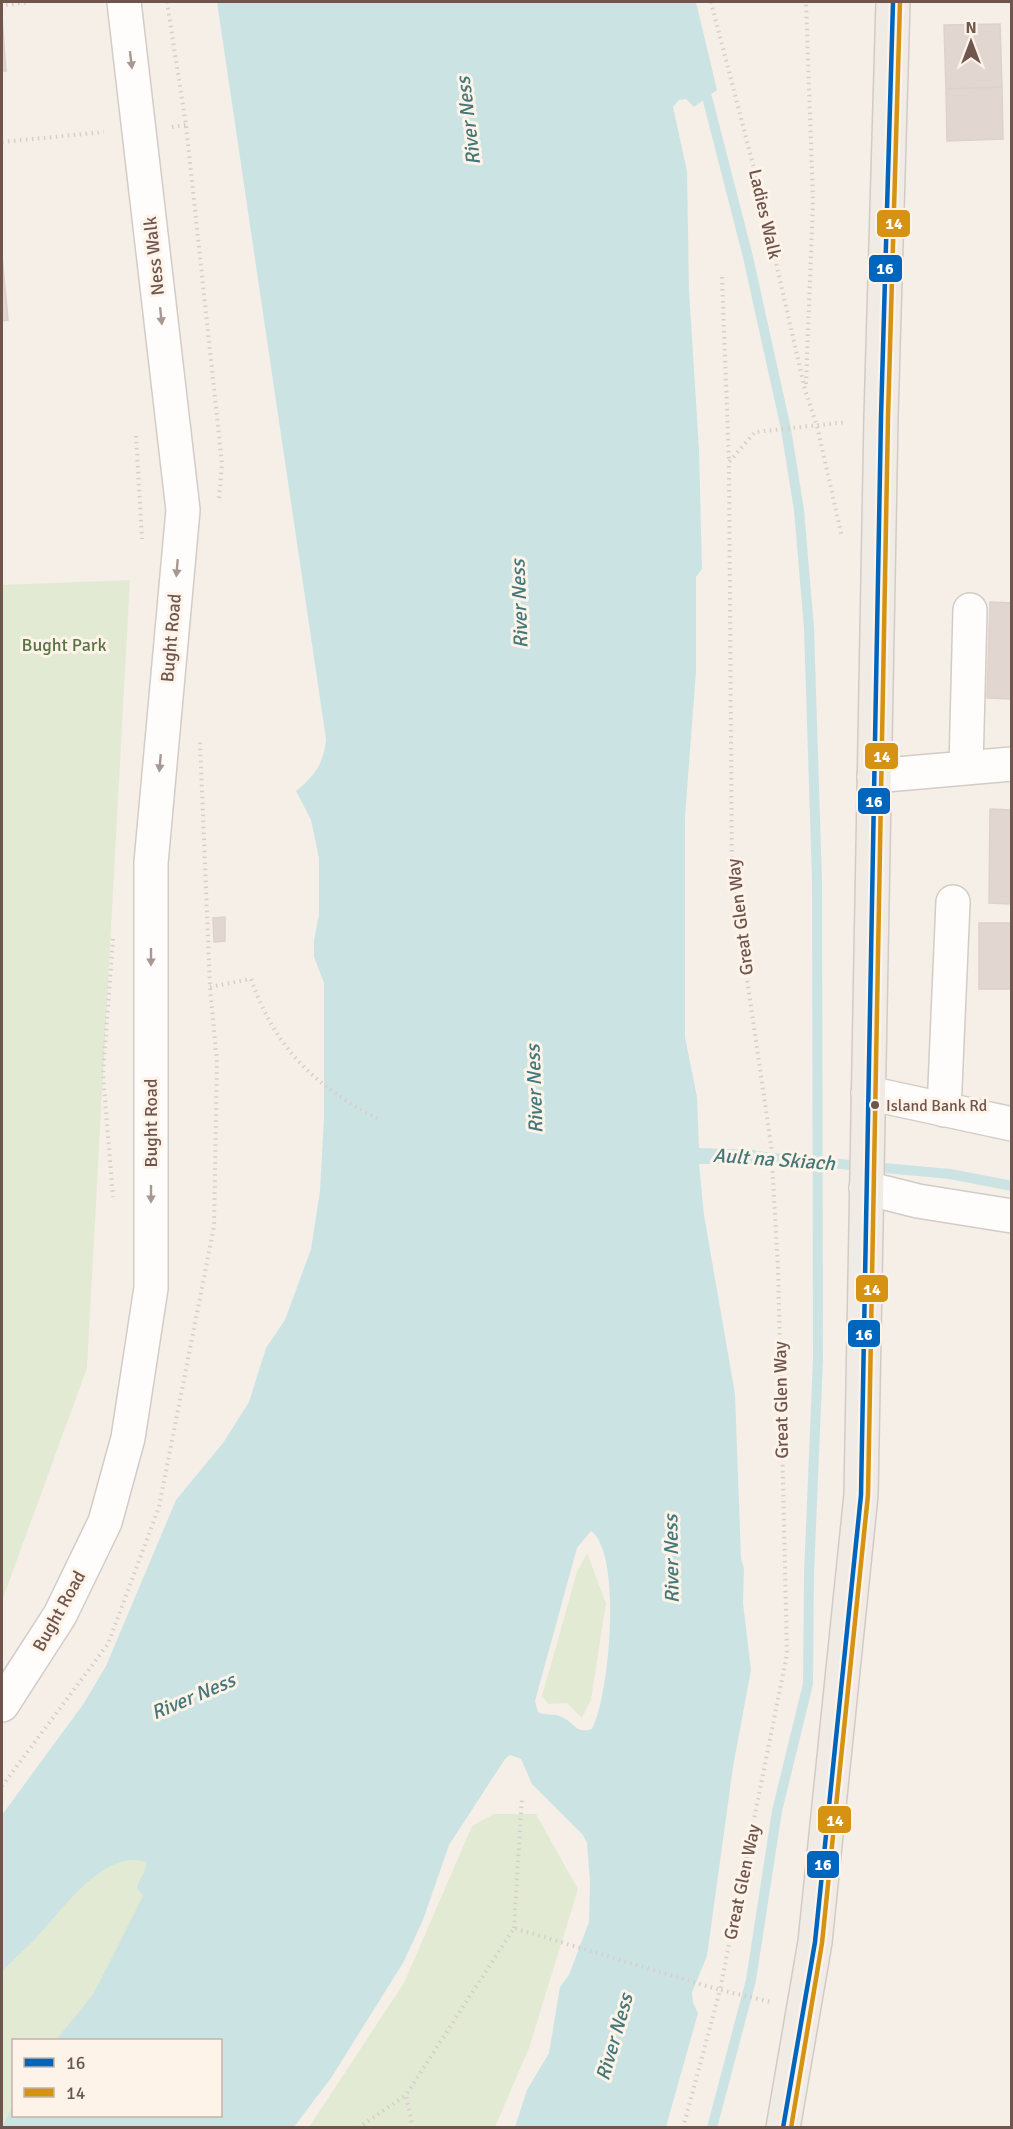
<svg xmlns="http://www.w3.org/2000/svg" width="1013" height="2129" font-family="Signika,sans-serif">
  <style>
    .green { fill: #e3ead4 }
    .water { fill: #cbe4e3; fill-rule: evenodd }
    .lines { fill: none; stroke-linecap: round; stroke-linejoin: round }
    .stream { stroke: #cbe4e3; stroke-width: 10 }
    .building { fill: #e1d7d0; stroke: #ddd2cb; stroke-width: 1.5 }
    .minor-casing { stroke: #d3ccc6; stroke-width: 36 }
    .major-casing { stroke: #d3cac5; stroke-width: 36 }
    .path { stroke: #d6ceca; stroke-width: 4; stroke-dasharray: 1.5 4.5; stroke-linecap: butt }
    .minor { stroke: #fefdfc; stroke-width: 33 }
    .major { stroke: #f0ebe5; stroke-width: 33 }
    .bus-1-casing { stroke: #fdf3e8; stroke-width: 9 }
    .bus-2-casing { stroke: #fdf3e8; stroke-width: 9 }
    .bus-1 { stroke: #0065bd; stroke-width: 4.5 }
    .bus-2 { stroke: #d59213; stroke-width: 4.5 }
    .oneway { fill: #a89892 }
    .bus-dot { fill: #6f554b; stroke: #fdf3e8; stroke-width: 2 }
    .labels { text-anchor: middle; stroke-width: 6; stroke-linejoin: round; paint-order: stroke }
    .bus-label { font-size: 16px; fill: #6f554b; stroke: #fdf3e8; text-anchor: start }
    .street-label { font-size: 18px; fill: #6f554b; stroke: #fdf3e8 }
    .park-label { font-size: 18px; fill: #577444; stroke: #fdf3e8 }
    .water-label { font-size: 20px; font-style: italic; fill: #44777a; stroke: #fdf3e8 }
    .line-badge { stroke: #fdf3e8; stroke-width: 2 }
    .badge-label { font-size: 16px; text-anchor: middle; font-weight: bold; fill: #fff }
  </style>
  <rect width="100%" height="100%" fill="#f5efe8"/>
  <!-- green -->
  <path class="green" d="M130 580 87 1368 2 1601V585Z
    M587 1553 606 1603 591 1700 582 1718 567 1703 548 1704 542 1696 577 1572Z
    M494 1814H536L578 1889 529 2048 495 2127H309L404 1983 472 1826Z
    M110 1847 156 1860 151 1936 86 2040H14V2116L2 2127V1962Z"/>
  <!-- water -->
  <path class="water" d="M217 2H696L717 90 694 107 686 99 679 100 673 107 687 171 689 290 699 449 702 569 696 577V671L685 817V1037L697 1097 699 1148 755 1150 758 1164H699L704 1215 735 1394 741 1558 744 1569 743 1603 751 1670 733 1767 707 1956 692 1992 693 2003 698 2013 666 2127H515L527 2090 549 2053 560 1987 569 1975 589 1922 590 1881 587 1843 583 1835 532 1784 521 1759 510 1755 505 1759 449 1845 423 1920 403 1963 331 2078 294 2127H2L13 2106 14 2116H220V2040H56L94 1993 143 1896 137 1888C139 1878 147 1872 146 1862 103 1848 60 1914 35 1939 24 1950 12 1961 2 1972V1815L84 1703 106 1666 176 1500 223 1443 249 1402 266 1348 285 1320 311 1249 320 1191 324 1117V983L314 957V940L319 915V858L311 820 296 791C315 776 324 763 326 739ZM591 1531C623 1554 609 1697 592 1729 575 1734 575 1723 562 1717 554 1713 545 1716 538 1712L535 1701 577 1548Z"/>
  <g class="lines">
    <!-- stream -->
    <path class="stream" d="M699 85 707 97 748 257 786 429 799 510 809 628 817 881 818 1359 809 1574 808 1684 777 1811 751 1980 712 2128
      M744 1155 950 1174 1012 1186"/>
  </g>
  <!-- building -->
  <path class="building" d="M2 15 6 71H2Z
    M1000 24 1002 87 946 89 944 25Z
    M1002 87 1003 139 947 141 946 89Z
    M2 255 8 320 2 321Z
    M990 602 1012 603V699L987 698Z
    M990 809 1012 810V904L989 903Z
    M225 917V941L214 942 213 918Z
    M979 923H1012V989H979Z"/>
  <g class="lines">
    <!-- minor casing -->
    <g class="minor-casing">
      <path id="minor" d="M966 768 970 610
        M874 776 1012 764
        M868 1093 1012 1124
        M944 1110 953 902
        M866 1188 918 1201 1012 1216
        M2 1705 60 1615 105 1522 128 1438 151 1288V863L183 510 124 2"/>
    </g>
    <!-- major casing -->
    <g class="major-casing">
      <path id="major" d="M783 2128 815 1942 861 1495 881 417 893 2"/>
    </g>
    <!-- path -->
    <path class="path" d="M167 2 186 125 222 464 219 498
      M711 2 758 184 805 390 817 426 842 537
      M6 5 29 2
      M172 127 186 125
      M2 142 104 132
      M722 277 729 461
      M806 384 813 201 806 2
      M136 436 142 539
      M113 939 103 1074 113 1197
      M210 987 251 979C276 1050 315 1086 380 1120
      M2 1786 108 1644 159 1507 214 1226 217 1063 210 987 200 742
      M514 1928 522 1797
      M358 2128 406 2095
      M413 2128 406 2095 514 1928 720 1990 787 1654 778 1268 771 1145 732 876 729 462 755 432 847 422
      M683 2128 720 1990 771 2002"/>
    <!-- minor -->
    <use href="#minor" class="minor"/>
    <!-- major -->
    <use href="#major" class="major"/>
    <!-- bus-1 casing -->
    <g class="bus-1-casing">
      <path id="bus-1" d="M783 2128 815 1942 861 1495 881 417 893 2"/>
    </g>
    <!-- bus-2 casing -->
    <g class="bus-2-casing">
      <path id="bus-2" d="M791 2128 822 1943 868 1495 888 417 900 2"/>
    </g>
    <!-- bus-1 -->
    <use href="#bus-1" class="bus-1"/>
    <!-- bus-2 -->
    <use href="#bus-2" class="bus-2"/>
  </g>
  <!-- one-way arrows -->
  <defs><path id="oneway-solid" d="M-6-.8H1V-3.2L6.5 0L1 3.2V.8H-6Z" transform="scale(1.5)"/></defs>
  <g class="oneway">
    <use href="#oneway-solid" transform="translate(131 60) rotate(83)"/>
    <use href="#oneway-solid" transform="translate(161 316) rotate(84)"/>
    <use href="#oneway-solid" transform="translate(177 568) rotate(95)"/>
    <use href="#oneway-solid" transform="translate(160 763) rotate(95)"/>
    <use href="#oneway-solid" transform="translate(151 957) rotate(90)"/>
    <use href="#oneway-solid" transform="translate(151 1194) rotate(90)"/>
  </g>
  <!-- markers -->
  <circle class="bus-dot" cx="875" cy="1105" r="5"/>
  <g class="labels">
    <!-- bus labels -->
    <g class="bus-label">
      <text x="886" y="1111">Island Bank Rd</text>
    </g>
    <!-- street labels -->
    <g class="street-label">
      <text transform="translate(765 214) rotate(77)" y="6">Ladies Walk</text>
      <text transform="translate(154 256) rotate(-96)" y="6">Ness Walk</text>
      <text transform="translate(171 638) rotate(-85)" y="6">Bught Road</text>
      <text transform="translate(740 917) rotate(-97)" y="6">Great Glen Way</text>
      <text transform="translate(151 1123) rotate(-90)" y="6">Bught Road</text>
      <text transform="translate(781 1400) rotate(-91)" y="6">Great Glen Way</text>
      <text transform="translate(59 1611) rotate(-61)" y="6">Bught Road</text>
      <text transform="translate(742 1882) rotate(-78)" y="6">Great Glen Way</text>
    </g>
    <!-- park labels -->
    <g class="park-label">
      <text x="64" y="651">Bught Park</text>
    </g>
    <!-- water labels -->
    <g class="water-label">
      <text transform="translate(468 121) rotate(-97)" y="7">River Ness</text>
      <text transform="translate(519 604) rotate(-92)" y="7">River Ness</text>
      <text transform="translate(534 1089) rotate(-92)" y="7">River Ness</text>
      <text transform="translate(774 1159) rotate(4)" y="7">Ault na Skiach</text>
      <text transform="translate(671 1559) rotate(-91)" y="7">River Ness</text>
      <text transform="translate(193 1696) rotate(-23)" y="7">River Ness</text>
      <text transform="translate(614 2037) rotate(-74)" y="7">River Ness</text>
    </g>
  </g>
  <g class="line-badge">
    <rect x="876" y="209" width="35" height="29" rx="6" fill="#d59213"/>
    <rect x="868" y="254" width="35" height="29" rx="6" fill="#0065bd"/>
    <rect x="864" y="742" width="35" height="28" rx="6" fill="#d59213"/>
    <rect x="857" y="787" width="34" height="28" rx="6" fill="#0065bd"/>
    <rect x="855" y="1274" width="34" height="29" rx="6" fill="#d59213"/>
    <rect x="847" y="1319" width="34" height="29" rx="6" fill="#0065bd"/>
    <rect x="817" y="1805" width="35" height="29" rx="6" fill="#d59213"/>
    <rect x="806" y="1850" width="34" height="29" rx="6" fill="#0065bd"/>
  </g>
  <g class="badge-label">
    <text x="894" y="229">14</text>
    <text x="885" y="274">16</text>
    <text x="882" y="762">14</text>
    <text x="874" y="807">16</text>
    <text x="872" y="1295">14</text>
    <text x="864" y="1340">16</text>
    <text x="835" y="1826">14</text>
    <text x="823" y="1870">16</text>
  </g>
  <!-- border -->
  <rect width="1013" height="2129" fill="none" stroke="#6f554b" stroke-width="6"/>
  <!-- legend -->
  <rect x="12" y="2039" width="210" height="78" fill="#fdf3e8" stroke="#c4b4a9" stroke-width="1.5"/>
  <rect x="24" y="2058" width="30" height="9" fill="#0065bd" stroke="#c4b4a9" stroke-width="1.5"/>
  <text x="66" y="2069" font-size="18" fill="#6f554b">16</text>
  <rect x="24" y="2088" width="30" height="9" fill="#d59213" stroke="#c4b4a9" stroke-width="1.5"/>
  <text x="66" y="2099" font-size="18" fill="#6f554b">14</text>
  <!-- north arrow -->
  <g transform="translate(971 42)" stroke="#fdf3e8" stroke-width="4.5" paint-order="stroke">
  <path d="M0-4.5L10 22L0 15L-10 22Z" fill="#6f554b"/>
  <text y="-9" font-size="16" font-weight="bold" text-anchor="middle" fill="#6f554b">N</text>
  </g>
</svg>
